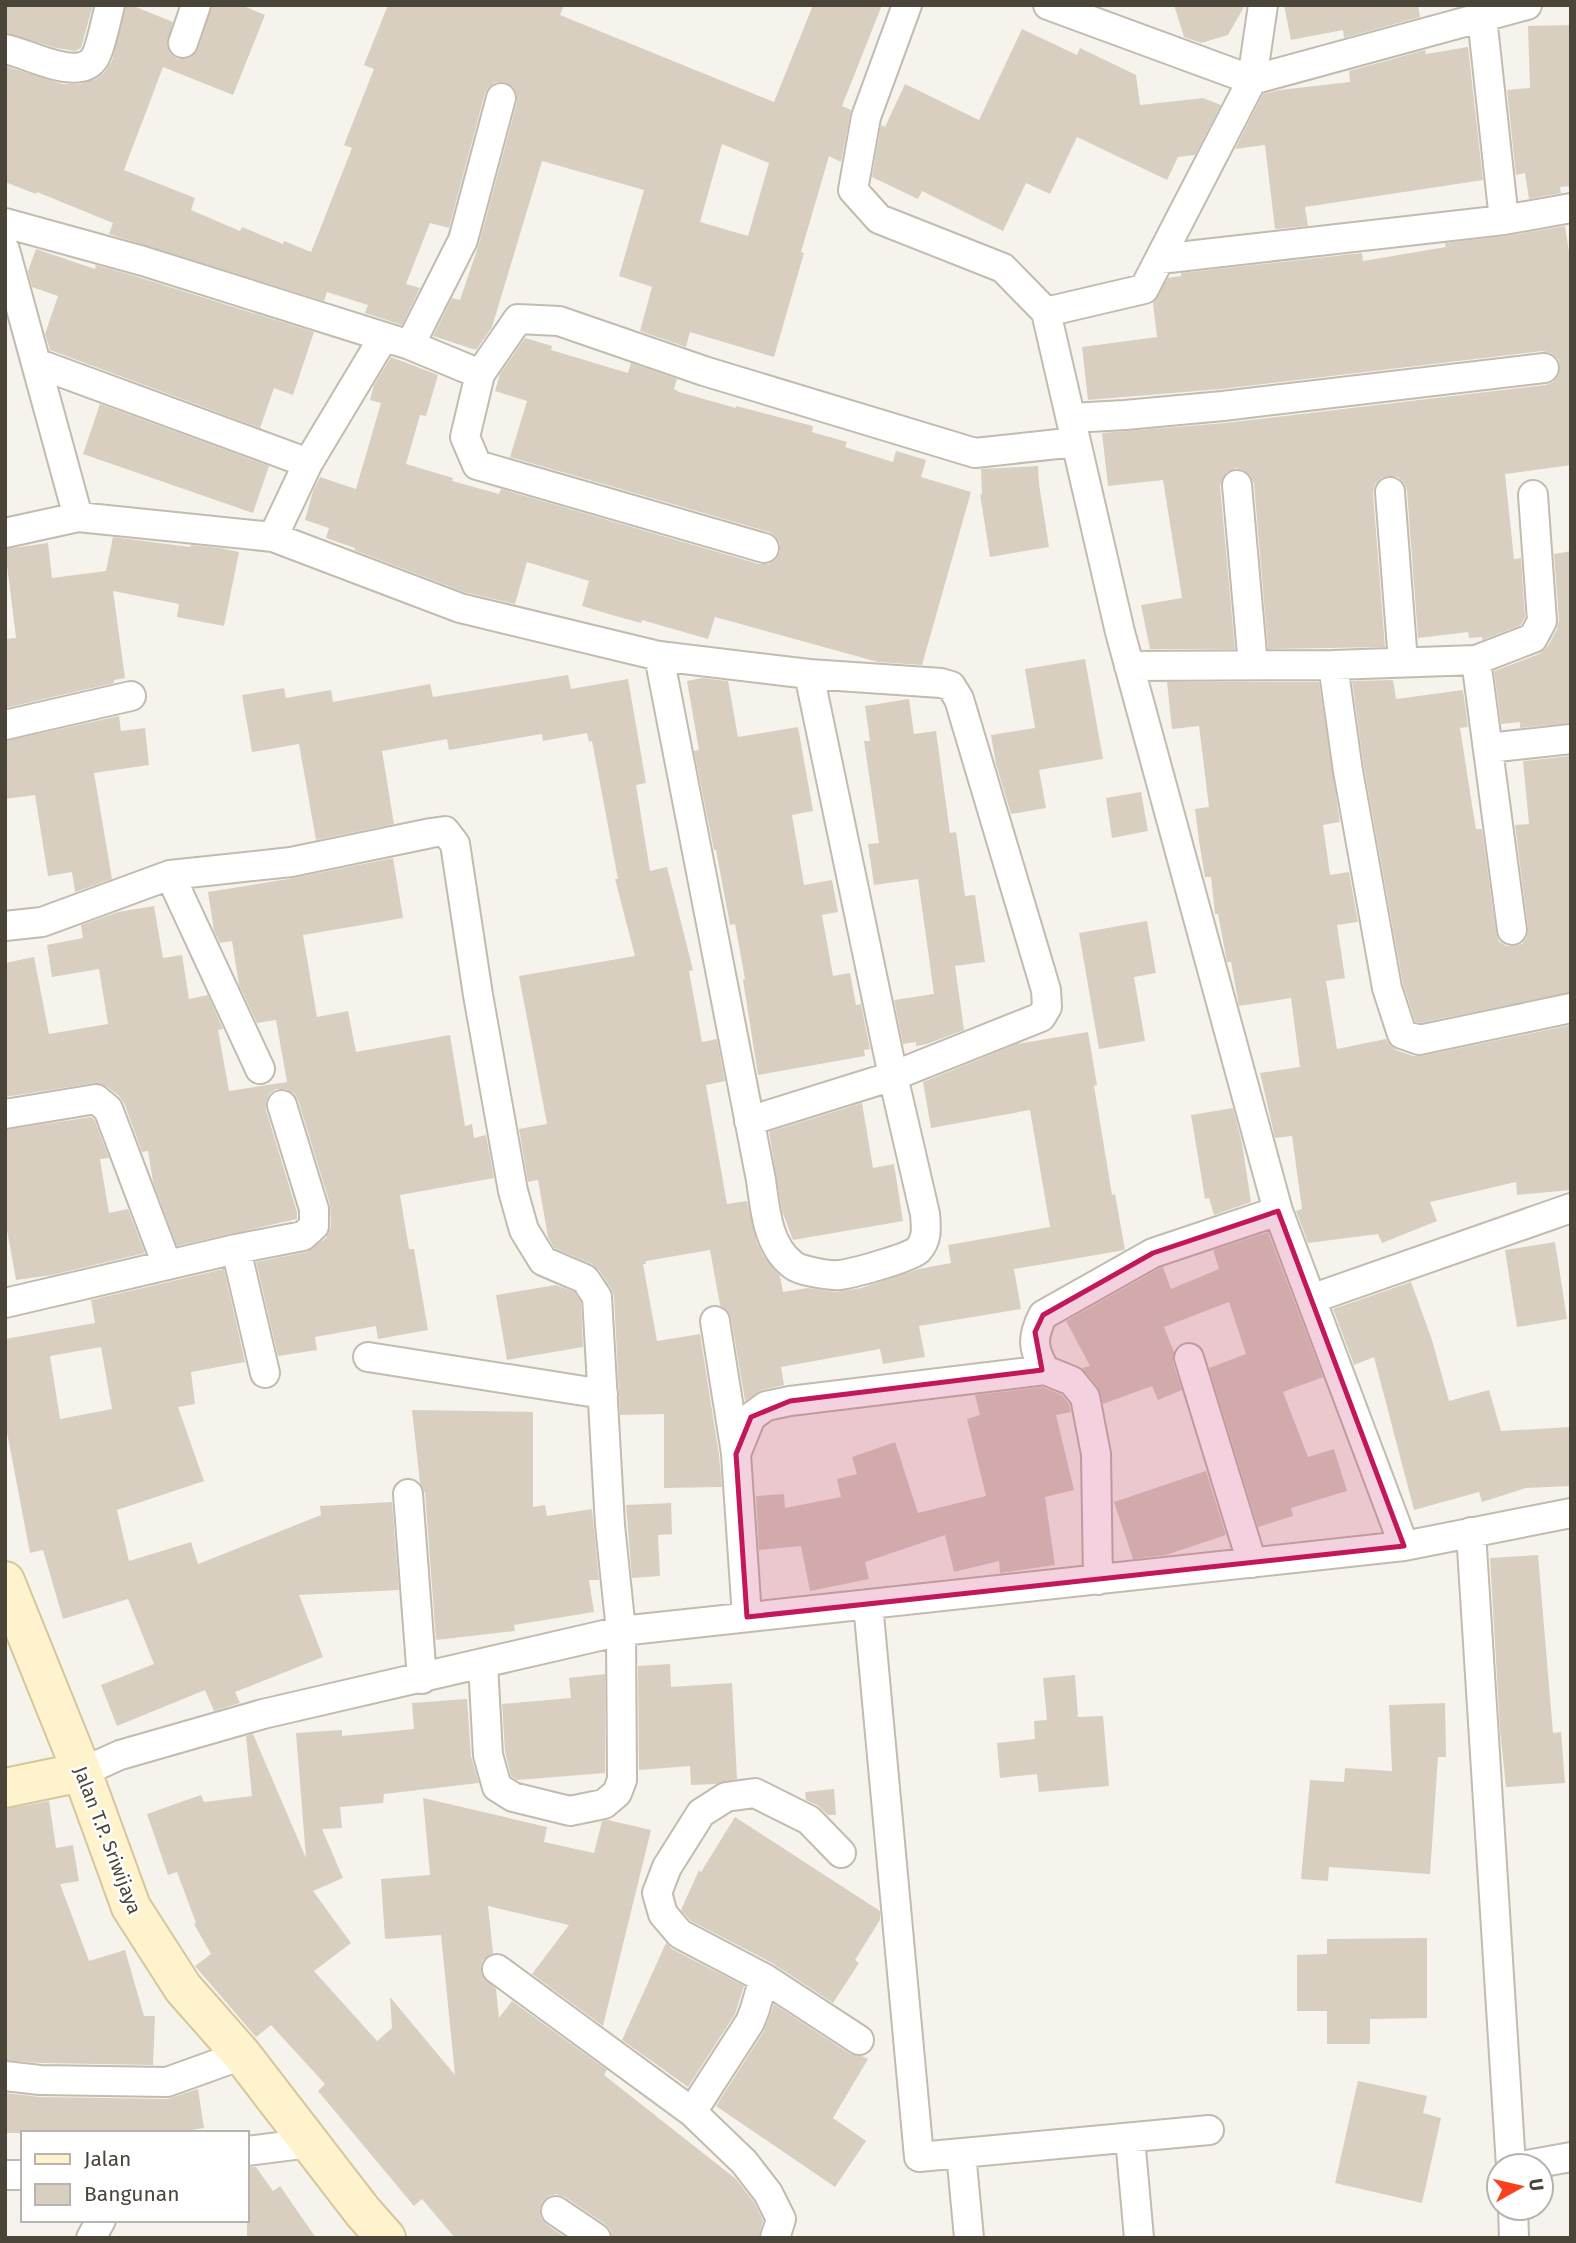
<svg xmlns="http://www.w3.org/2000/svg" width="1576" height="2243" font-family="'Fira Sans',sans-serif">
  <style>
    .building { fill: #d8cfc1; fill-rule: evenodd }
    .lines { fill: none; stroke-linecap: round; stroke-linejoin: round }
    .street-casing { stroke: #c2bbae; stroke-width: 32 }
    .secondary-casing { stroke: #d6c79b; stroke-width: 42 }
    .street { stroke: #fff; stroke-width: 28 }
    .secondary { stroke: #fff3cd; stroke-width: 38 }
    .marked { fill: #c2185b; fill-opacity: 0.2; stroke: #c2185b; stroke-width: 5; stroke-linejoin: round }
    .labels { text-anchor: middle; stroke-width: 5; stroke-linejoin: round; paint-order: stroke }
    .street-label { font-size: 19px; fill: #4b4439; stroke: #fff }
  </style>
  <rect width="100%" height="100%" fill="#f6f3ec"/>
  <!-- building -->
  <path class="building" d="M5 5H93L81 48 75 51 56 48 5 33Z
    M126 5H131L173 22 167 46 171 54 178 59H186L193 56 198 49 212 5H241L265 15 233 95 163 67 124 170 195 198 191 210 240 231 242 227 283 244 284 241 311 252 352 148 344 145 374 69 364 65 388 5H564L560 15 774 102 813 5H882L842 106 851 110 841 162 829 156 801 252 804 253 774 357 690 332 686 347 640 331 652 287 619 276 644 190 542 161 492 327 476 350 433 336 452 298 460 300 479 244 517 102V94L513 87 505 82H496L489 87 485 93 449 228 430 223 406 284 420 288 402 325 365 313 368 305 327 292 324 301 109 234 113 223 37 192 36 194 5 182V66L63 84H80L96 79 105 72 112 61ZM722 144 769 163 748 236 700 222Z
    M1174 5H1245L1228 35 1201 43 1184 37Z
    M1284 5H1418L1420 17 1344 38 1343 30 1291 40Z
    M1571 25V186L1560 187 1561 193 1529 199 1525 173 1516 175 1507 90 1530 88 1528 26Z
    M1022 29 1077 55 1080 48 1136 75 1140 105 1203 98 1221 105 1195 155 1178 157 1167 180 1077 137 1050 194 1026 183 1003 231 922 191 918 199 872 177 881 125 885 127 905 84 979 120Z
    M1468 47 1483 180 1305 207 1308 226 1275 229 1265 145 1235 149 1263 94 1280 90 1350 82 1349 71 1425 50 1426 54Z
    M1565 226 1571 265V465L1505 474 1514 559 1521 558 1525 617 1521 625 1482 640V637L1469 638 1468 632 1418 638 1407 491 1404 483 1398 477 1388 476 1381 478 1375 484 1373 493 1385 647 1268 649 1254 484 1250 475 1243 470 1236 468 1227 472 1222 479 1220 486 1235 649H1150L1141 605 1182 598 1163 480 1108 486 1102 433 1225 423 1546 385 1553 382 1559 375 1560 365 1558 359 1551 353 1542 351 1221 389 1088 400 1082 347 1157 337 1153 303 1168 278 1181 276V273L1362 253 1363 261 1446 247 1445 243 1507 236Z
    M36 249 95 269 96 265 138 277 314 332 293 395 274 388 260 428 50 350 45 334 58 296 32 287 28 271Z
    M525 338 552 346 551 350 628 373 631 363 677 379 674 389 679 392 736 408V406L813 426 812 432 847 442 845 447 893 462 896 451 926 460 921 477 971 492 922 665 878 662 715 617 708 639 642 620 641 623 612 615 582 606 589 581 527 562 515 604 464 592 354 550 355 548 326 538 329 528 305 520 313 491 320 477 356 489 381 403 370 400 374 385 391 357 438 375 426 416 420 415 406 464 453 478 452 481 499 494 501 489 759 564H769L776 559 780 552V543L775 536 769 532 510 457 527 401 495 391 500 374Z
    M100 404 269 466 253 513 83 454Z
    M1038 466 1039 484 1049 547 990 557 980 494 982 495 981 469Z
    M113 537 190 547 191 545 220 548 239 552 224 626 177 617 179 604 113 591 125 678 114 680V683L5 708V639L16 638 5 549 48 543 52 578 106 571Z
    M1571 551V723L1520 728V722L1501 724 1494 671 1539 654 1548 646 1557 629 1559 620 1554 554Z
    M1085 659 1103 759 1039 770 1046 808 1011 814 996 764 991 735 1035 728 1025 669Z
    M568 675 571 689 628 679 646 783 636 785 650 871 667 867 693 970 689 971 702 1042 717 1039 725 1081 706 1085 727 1204 747 1201 757 1243 764 1257 780 1276 783 1292 808 1288 836 1292 861 1288 919 1269 951 1263 948 1245 1050 1227 1030 1110 931 1128 923 1082 1017 1044 1088 1032 1097 1085 1094 1086 1112 1195 1115 1194 1125 1250 1014 1269 1021 1309 919 1326 925 1357 883 1364 880 1349 781 1367 784 1385 762 1390 745 1401 731 1318 727 1310 720 1305 710 1250 646 1261V1264H643L657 1341 700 1334 719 1455 722 1487 664 1488V1414L620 1415 614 1296 611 1288 599 1270 592 1264 554 1248 548 1237 538 1180 528 1182 519 1129 547 1124 519 976 635 956 615 879H618L592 741 589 742 587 733 543 741 542 734 449 750 447 739 382 751 394 824 316 840 299 744 252 752 242 695 284 688 286 698 331 690 333 702 430 684 433 697Z
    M702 678 728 681 738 737 798 727 813 811 792 815 804 885 832 880 838 912 822 915 833 976 850 973 856 1005 861 1004 870 1049 864 1050 865 1056 758 1075 743 980 745 979 735 924 730 925 716 850H714L694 751 699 750 687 681Z
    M1393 680 1396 699 1463 690 1468 727 1460 728 1472 805 1476 829H1482L1496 932 1499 941 1506 946H1514L1522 944 1527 937 1528 928 1515 825 1529 824 1523 761 1571 756V992L1420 1023 1415 1021 1403 984 1364 768 1352 681Z
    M1167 682H1319L1340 822 1323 825 1330 875 1349 872 1358 922 1337 925 1345 978 1326 981 1337 1049 1386 1039 1390 1045 1396 1050 1413 1056H1422L1571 1025V1190L1517 1195 1516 1182 1430 1202 1437 1221 1382 1243 1378 1234 1308 1243 1296 1211 1302 1209 1292 1136 1275 1138 1260 1073 1300 1067 1291 998 1239 1006 1231 962H1227L1218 914H1215L1211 877H1205L1199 841 1195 809 1209 807 1199 726 1172 729Z
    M909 699 914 734 936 731 950 833 956 832 965 896 975 895 985 962 955 966 964 1030 927 1044 916 1046V1042L903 1044 894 1000 934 994 918 879 874 885 868 844 879 843 864 741H870L865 706Z
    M119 716 121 731 145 728 149 765 94 773 112 879 75 892 72 872 48 876 35 795 5 799V741Z
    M1141 792 1148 831 1112 838 1106 798Z
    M393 858 403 918 303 935 317 1017 348 1011 356 1052 450 1035 465 1126 472 1124 474 1138 486 1135 494 1178 400 1195 409 1249H414L428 1330 378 1339 376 1326 315 1337 317 1350 278 1356 256 1262 307 1252 326 1238 331 1226 330 1204 298 1100 294 1093 286 1089H276L269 1094 266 1102V1110L297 1212V1219L177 1246 153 1182 148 1151 142 1152 124 1103 119 1096 106 1086 94 1083 5 1097V963L34 957 49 1034 108 1024 99 969 52 977 47 945 83 938 81 925 118 912 154 906 163 958 182 955 189 999 208 995 223 1029 218 1030 229 1091 287 1082 276 1020 257 1023 239 985 232 941 220 943 214 931 208 892 294 878Z
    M1147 921 1156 973 1134 977 1145 1041 1099 1049 1079 933Z
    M862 1103 873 1168 894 1164 903 1221 793 1240 782 1211 769 1132Z
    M1233 1108 1242 1143 1251 1202 1214 1215 1209 1198 1205 1199 1191 1115Z
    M91 1117 94 1119 109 1158 100 1159 109 1213 128 1209 145 1253 52 1275 16 1280 5 1219V1130Z
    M1268 1232 1323 1377 1283 1392 1308 1457 1334 1449 1347 1491 1291 1508 1293 1516 1258 1527 1209 1368 1246 1354 1229 1302 1164 1327 1174 1352 1173 1363 1182 1390 1158 1400 1152 1386 1103 1404 1098 1387 1082 1368 1090 1366 1066 1321 1160 1268 1163 1267 1171 1289 1219 1269 1213 1250Z
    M1555 1242 1567 1319 1517 1327 1505 1250Z
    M224 1269 245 1362 191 1372 195 1404 178 1407 204 1481 117 1510 129 1561 191 1542 198 1564 321 1515 320 1506 392 1502 399 1590 299 1595 323 1657 235 1692 240 1703 214 1711 205 1690 117 1726 101 1685 154 1664 128 1599 63 1619 43 1550 30 1553 5 1422V1339L95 1323 91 1300ZM101 1347 112 1409 60 1419 50 1356Z
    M1411 1282 1432 1340 1449 1401 1489 1390 1501 1431 1571 1427V1486L1526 1488 1482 1502 1479 1492 1414 1510 1374 1357 1354 1365 1333 1309Z
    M556 1285 574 1292 581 1302 583 1347 507 1360 496 1295Z
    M1043 1387 1062 1395 1069 1404 1071 1412 1056 1415 1074 1490 1045 1497 1055 1565 1000 1573 999 1561 954 1572 945 1535 865 1562 869 1579 810 1591 801 1546 759 1550 756 1496 784 1494 785 1508 841 1497 837 1479 857 1474 852 1457 895 1442 918 1513 986 1496 967 1419 980 1415 975 1395Z
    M412 1410 533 1412V1507L545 1505 547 1516 592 1509 599 1580H589L594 1612 514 1625 515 1631 436 1640 425 1493 420 1483Z
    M1206 1471 1226 1535 1166 1555 1133 1559 1114 1502Z
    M671 1503 672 1534 658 1535 660 1576 632 1578 626 1505Z
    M1538 1555 1553 1733 1561 1732 1565 1783 1506 1787 1500 1730 1490 1558Z
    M670 1664 671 1687 732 1683 737 1779 716 1784 691 1785 690 1766 639 1770 638 1666Z
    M605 1674V1773L517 1780 511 1776 505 1752 502 1704 571 1698 569 1678Z
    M1075 1675 1078 1717 1103 1716 1109 1786 1039 1792 1037 1774 1000 1778 997 1743 1035 1739 1034 1721 1047 1720 1043 1678Z
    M467 1699 471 1756 479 1783 384 1794 383 1803 340 1807 342 1828 322 1829 343 1878 313 1891 351 1943 314 1971 377 2041 392 2028 390 1997 455 2075 441 1935 385 1939 381 1879 430 1875 423 1798 547 1827 544 1842 594 1853 602 1821 608 1820 651 1830 603 2026 532 1974 569 1925 488 1906 493 1953 483 1960 481 1967 482 1975 496 1989 499 2018 512 2001 607 2070 604 2075 736 2179 754 2202 763 2220 759 2238H612L611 2230 605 2224 565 2197 556 2194 549 2196 543 2201 540 2209 541 2218 547 2225 566 2238H455L422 2199 414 2206 318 2091 325 2084 271 2025 256 2037 195 1966 211 1954 194 1924 196 1923 177 1872 168 1875 147 1814 201 1795 204 1802 252 1796 246 1736 253 1734 306 1858 296 1733 342 1730V1736L414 1729 412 1703Z
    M1445 1703 1446 1757H1438L1430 1874 1329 1867 1328 1881 1301 1879 1310 1780 1344 1782 1345 1768 1392 1771 1389 1705Z
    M834 1789 836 1815H828L817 1805 806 1800 805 1792Z
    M49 1801 56 1848 73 1845 79 1881 60 1884 89 1961 125 1950 144 2016H155L153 2065 41 2063 5 2060V1809Z
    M735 1817 880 1911V1920L855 1960 859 1963 833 2003 772 1963 691 1921 681 1910 699 1870 701 1872Z
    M1427 1938V2018L1370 2019V2044H1327V2011H1297V1955L1327 1954V1939Z
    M666 1943 672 1949 744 1986 735 2014 688 2087 622 2040Z
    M774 2004 850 2054 862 2056 868 2059 833 2118 866 2141 835 2187 716 2106 764 2031Z
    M1358 2081 1427 2096 1423 2113 1441 2118 1422 2203 1335 2183Z
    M198 2089 204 2128 174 2133H5V2093L40 2097 167 2099Z
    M247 2167H256L273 2191 280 2186 316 2238H247Z"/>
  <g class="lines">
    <!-- street casing -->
    <g class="street-casing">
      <path id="street" d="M907 5 866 117 853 190 879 219 1003 268 1046 312 1120 632 1278 1211 1404 1546
        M1048 5 1252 80 1263 5
        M1482 17 1504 220
        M183 43 196 5
        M5 49C28 53 77 82 94 59 100 51 107 16 110 5
        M5 223 143 261 410 345 480 374
        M5 250 78 517
        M1160 259 1504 220 1571 208
        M1046 312 1144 289 1252 80 1527 5
        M410 345 463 240 501 98
        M36 363 308 463
        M1071 418 1125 415 1223 406 1544 368
        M1237 485 1253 665
        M1390 492 1403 662
        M5 533 78 517 273 537 460 608 659 656 809 674 941 683 951 686 959 699 1046 990 1047 1007 1041 1017 893 1076 749 1121
        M273 537 308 463 383 338
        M764 548 477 465 465 437 480 374 518 319 559 321 704 371 975 453 1076 442
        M659 656 761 1180C765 1208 767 1246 793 1265 800 1271 830 1276 840 1275 854 1273 909 1258 918 1250 928 1239 926 1227 925 1214L893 1076 809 674
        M1476 660 1512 930
        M1333 665 1348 771 1387 988 1402 1034 1419 1040 1571 1008
        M1129 666 1333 665 1476 660 1533 638 1542 621 1533 495
        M5 725 131 696
        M1488 748 1571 739
        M170 875 260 1069
        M5 926 42 922 170 875 291 862 431 833 445 831 455 844 478 995 513 1191 524 1230 543 1261 585 1279 597 1297 610 1525 621 1631 622 1780 617 1793 604 1804 570 1811 513 1797 497 1787 488 1755 483 1664
        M5 1114 96 1099 108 1109 167 1265
        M236 1249 265 1373
        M1311 1299 1571 1208
        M5 1303 236 1249 303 1236 314 1226V1209L282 1105
        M715 1321 736 1453
        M368 1357 603 1394
        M1189 1358 1252 1563
        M1045 1370C1032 1348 1032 1337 1043 1315L1153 1253 1278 1211
        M408 1494 422 1679
        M1471 1532 1511 2166
        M868 1604 919 2157 1209 2130
        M747 1617 736 1454 751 1417 766 1406 790 1401 1045 1370 1072 1381 1085 1397 1096 1454 1098 1580
        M82 1772 120 1755 263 1714 621 1631 1404 1546 1571 1513
        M497 1969 692 2112
        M764 1978 859 2040
        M5 2076 40 2080 167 2082 242 2055
        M1130 2138 1139 2238
        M247 2151 310 2143
        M961 2153 969 2238
        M1521 2166 1571 2157
        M5 2175H23
        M1513 2208 1514 2238
        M556 2211 596 2238
        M91 2238 101 2220
        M775 2238 781 2219 768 2193 744 2162 692 2112 750 2022 755 2009 764 1978 680 1934 663 1914 657 1893 667 1867 701 1813 726 1797 755 1793 809 1820 841 1853"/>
    </g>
    <!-- secondary casing -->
    <g class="secondary-casing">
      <path id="secondary" d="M5 1581 82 1772 131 1907 183 1988 242 2055 363 2212 386 2238
        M5 1788 82 1772"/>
    </g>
    <!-- street -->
    <use href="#street" class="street"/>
    <!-- secondary -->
    <use href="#secondary" class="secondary"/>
  </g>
  <!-- marked area -->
  <path class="marked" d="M1278 1211 1404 1546 747 1617 736 1454 751 1417 790 1401 1042 1370 1035 1332 1043 1315 1153 1253Z"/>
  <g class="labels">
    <!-- street labels -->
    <g class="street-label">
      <text transform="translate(108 1840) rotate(69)" y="7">Jalan T.P. Sriwijaya</text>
    </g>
  </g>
  <!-- border -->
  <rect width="1576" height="2243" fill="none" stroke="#4b4439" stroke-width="14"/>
  <!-- legend -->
  <rect x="21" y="2131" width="228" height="91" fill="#ffffff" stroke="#b7b4b0" stroke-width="2"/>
  <rect x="35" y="2154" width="35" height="10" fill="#fff3cd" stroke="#b7b4b0" stroke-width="2"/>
  <text x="84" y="2166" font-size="21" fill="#4b4439">Jalan</text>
  <rect x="35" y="2184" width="35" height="21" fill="#d8cfc1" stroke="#b7b4b0" stroke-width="2"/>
  <text x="84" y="2201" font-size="21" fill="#4b4439">Bangunan</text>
  <!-- north arrow -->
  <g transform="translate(1520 2187) rotate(82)"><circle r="33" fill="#ffffff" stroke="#b7b4b0" stroke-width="2"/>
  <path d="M0-5L12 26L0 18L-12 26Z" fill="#fc3f1d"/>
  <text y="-10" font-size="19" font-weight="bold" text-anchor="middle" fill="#4b4439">U</text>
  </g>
</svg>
